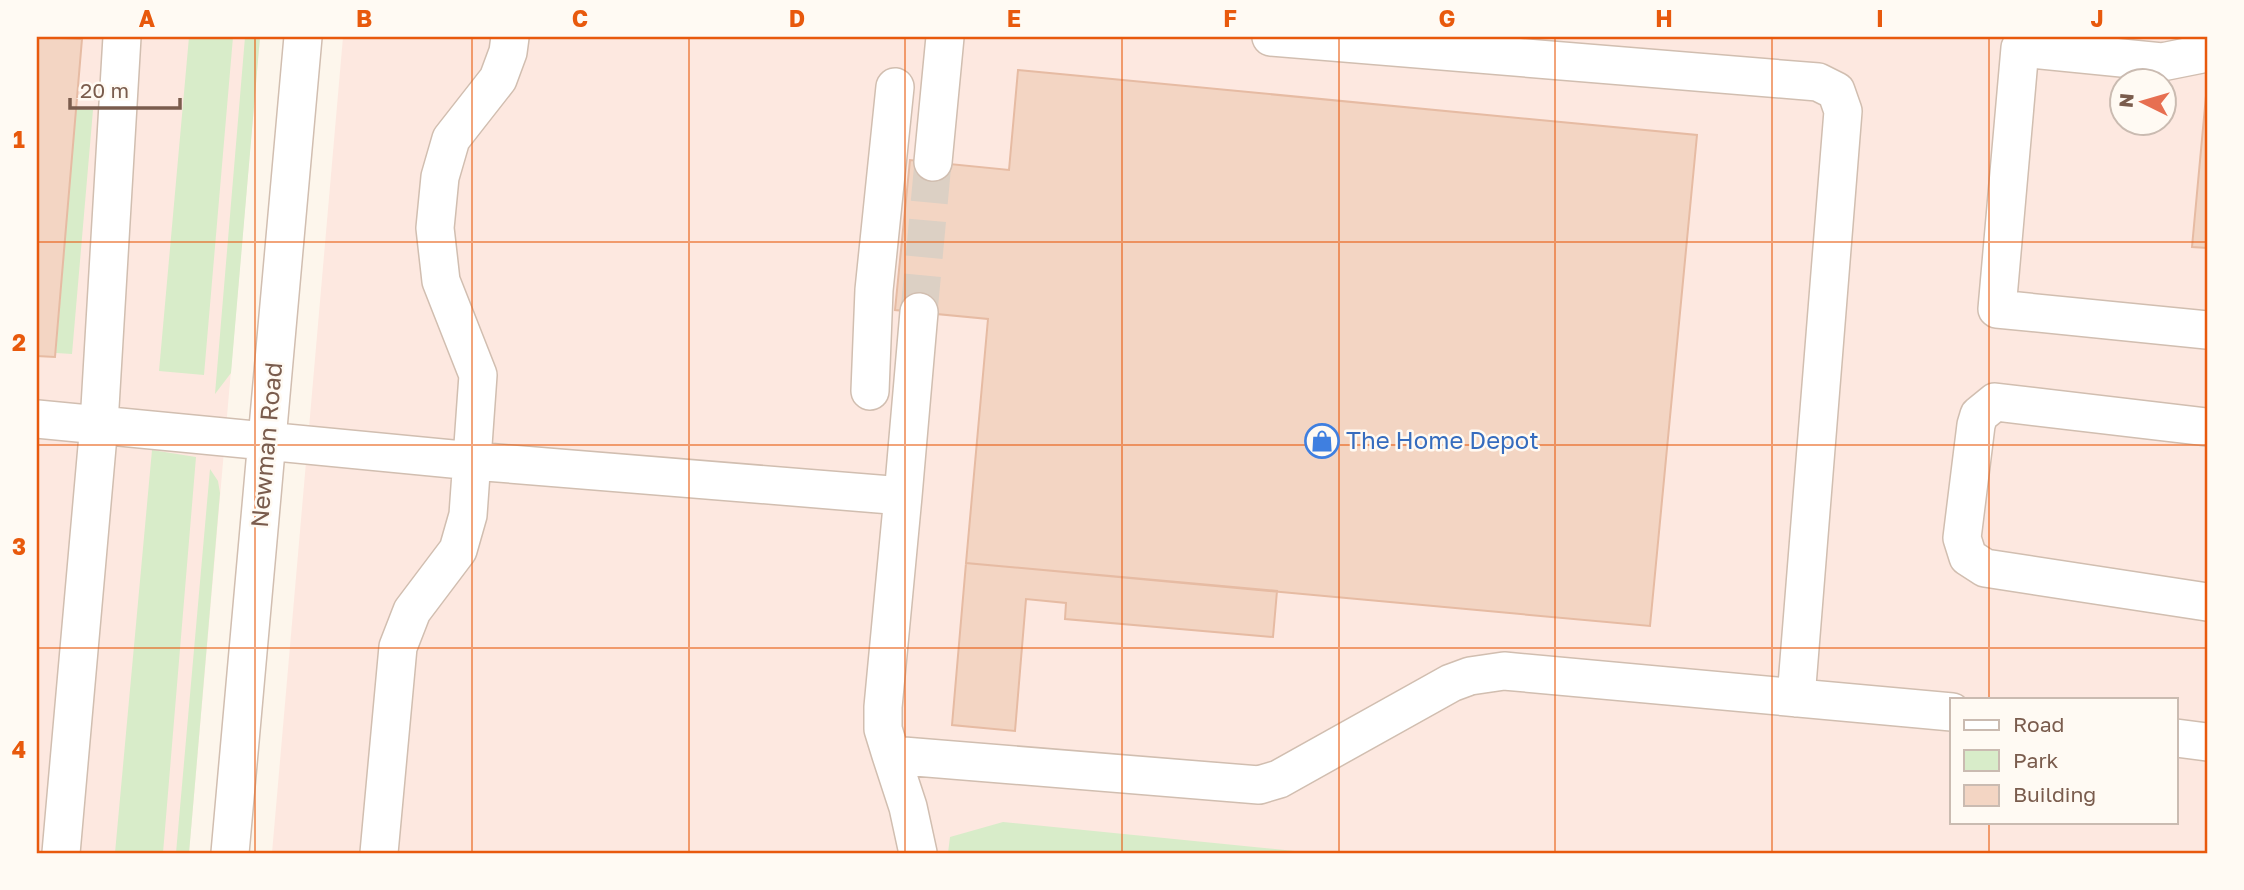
<svg xmlns="http://www.w3.org/2000/svg" width="2244" height="890" font-family="'Golos Text',sans-serif">
  <style>
    .commercial { fill: #fde8e0; fill-rule: evenodd }
    .green { fill: #d8ecc9 }
    .building { fill: #f3d5c3; stroke: #e6bba3; stroke-width: 2 }
    .lines { fill: none; stroke-linecap: round; stroke-linejoin: round }
    .minor-tunnel { stroke: #dcd0c4; stroke-width: 37; stroke-dasharray: 37 18; stroke-linecap: butt }
    .minor-casing { stroke: #d1beb0; stroke-width: 40 }
    .minor { stroke: #fff; stroke-width: 37 }
    .grid { fill: none; stroke: #e8590c; stroke-width: 2; stroke-opacity: 0.55 }
    .labels { text-anchor: middle; stroke-width: 5; stroke-linejoin: round; paint-order: stroke }
    .shop-label { font-size: 24px; fill: #366cbe; stroke: #fffaf3; text-anchor: start }
    .street-label { font-size: 24px; fill: #7a5c4d; stroke: #fffaf3 }
    .neatline { fill: none; stroke: #e8590c; stroke-width: 2.5 }
    .grid-label { font-size: 23px; text-anchor: middle; font-weight: bold; fill: #e8590c }
  </style>
  <rect width="100%" height="100%" fill="#fdf6ec"/>
  <!-- commercial -->
  <path class="commercial" d="M37 37H260L189 853H37Z
    M343 37H2207V853H272ZM2122 80H2164V122H2122ZM1952 699H2176V822H1952Z"/>
  <!-- green -->
  <path class="green" d="M189 37H233L204 375 159 371Z
    M245 37H260L231 373 215 394Z
    M76 108 93 110 72 354 56 353Z
    M152 450 196 457 163 853H115Z
    M210 469 218 481 220 493 189 853H176Z
    M1003 822 1315 853H948L950 837Z"/>
  <!-- building -->
  <path class="building" d="M37 37 82 39 55 357 37 356Z
    M1018 70 1697 135 1650 626 966 563 988 319 895 310 910 160 1009 170Z
    M2207 85V248L2192 247Z
    M966 563 1277 591 1273 637 1065 619 1066 603 1026 599 1015 731 952 725Z"/>
  <g class="lines">
    <!-- minor-tunnel -->
    <path class="minor-tunnel" d="M919 312 933 162"/>
    <!-- minor casing -->
    <g class="minor-casing">
      <path id="minor" d="M1271 37 1818 82 1836 91 1843 111 1796 698
        M2207 53 2162 62 2020 48 1997 309 2207 330
        M933 162 945 37
        M870 391 874 290 895 87
        M37 419 473 461 903 496 883 707V729L891 755 1259 785 1279 779 1451 683 1470 676 1504 671 1952 712
        M2207 427 1995 402 1979 415 1976 425 1962 538 1968 557 1985 568 2207 602
        M903 496 919 312
        M2176 738 2207 742
        M891 755 908 807 918 853
        M61 853 99 424 122 37
        M230 853 303 37
        M379 853 398 647 412 611 458 550 468 515 478 375 441 281 435 228 440 177 451 139 498 79 508 52 510 37"/>
    </g>
    <!-- minor -->
    <use href="#minor" class="minor"/>
  </g>
  <!-- grid -->
  <path class="grid" d="M255 37V853M472 37V853M689 37V853M905 37V853M1122 37V853M1339 37V853M1555 37V853M1772 37V853M1989 37V699M37 242H2207M37 445H2207M37 648H2207M1989 822V853"/>
  <!-- icons -->
  <defs>
    <g id="shop-ring" transform="scale(1.75)"><circle r="9.5" fill="#fffaf3" stroke="#3f7fe0" stroke-width="1.5"/><path d="M-5-2.5h2.3a2.7 3.5 0 0 1 5.4 0H5L5.5 6h-11ZM-1.5-2.5h3a1.5 2.3 0 0 0-3 0Z" fill="#3f7fe0"/></g>
  </defs>
  <g fill-rule="evenodd">
    <use href="#shop-ring" x="1322" y="441"/>
  </g>
  <g class="labels">
    <!-- shop labels -->
    <g class="shop-label">
      <text x="1346" y="449">The Home Depot</text>
    </g>
    <!-- street labels -->
    <g class="street-label">
      <text transform="translate(267 445) rotate(-85)" y="8">Newman Road</text>
    </g>
  </g>
  <!-- border -->
  <rect width="2244" height="890" fill="none" stroke="#fffaf3" stroke-width="77"/>
  <!-- legend -->
  <rect x="1950" y="698" width="228" height="126" fill="#fffaf3" stroke="#cabbb1" stroke-width="2"/>
  <rect x="1964" y="720" width="35" height="10" fill="#ffffff" stroke="#cabbb1" stroke-width="2"/>
  <text x="2013" y="732" font-size="21" fill="#7a5c4d">Road</text>
  <rect x="1964" y="750" width="35" height="21" fill="#d8ecc9" stroke="#cabbb1" stroke-width="2"/>
  <text x="2013" y="768" font-size="21" fill="#7a5c4d">Park</text>
  <rect x="1964" y="785" width="35" height="21" fill="#f3d5c3" stroke="#cabbb1" stroke-width="2"/>
  <text x="2013" y="802" font-size="21" fill="#7a5c4d">Building</text>
  <!-- north arrow -->
  <g transform="translate(2143 102) rotate(275)"><circle r="33" fill="#fffaf3" stroke="#cabbb1" stroke-width="2"/>
  <path d="M0-5L12 26L0 18L-12 26Z" fill="#e76f51"/>
  <text y="-10" font-size="19" font-weight="bold" text-anchor="middle" fill="#7a5c4d">N</text>
  </g>
  <!-- scale -->
  <path d="M70 98v10h110v-10" fill="none" stroke="#7a5c4d" stroke-width="3.5"/>
  <text x="80" y="98" font-size="21" fill="#7a5c4d" stroke="#fffaf3" stroke-width="5" paint-order="stroke">20 m</text>
  <rect x="38" y="38" width="2168" height="814" class="neatline"/>
  <g class="grid-label">
    <text x="147" y="27">A</text>
    <text x="364" y="27">B</text>
    <text x="580" y="27">C</text>
    <text x="797" y="27">D</text>
    <text x="1014" y="27">E</text>
    <text x="1230" y="27">F</text>
    <text x="1447" y="27">G</text>
    <text x="1664" y="27">H</text>
    <text x="1880" y="27">I</text>
    <text x="2097" y="27">J</text>
    <text x="19" y="148">1</text>
    <text x="19" y="351">2</text>
    <text x="19" y="555">3</text>
    <text x="19" y="758">4</text>
  </g>
</svg>
